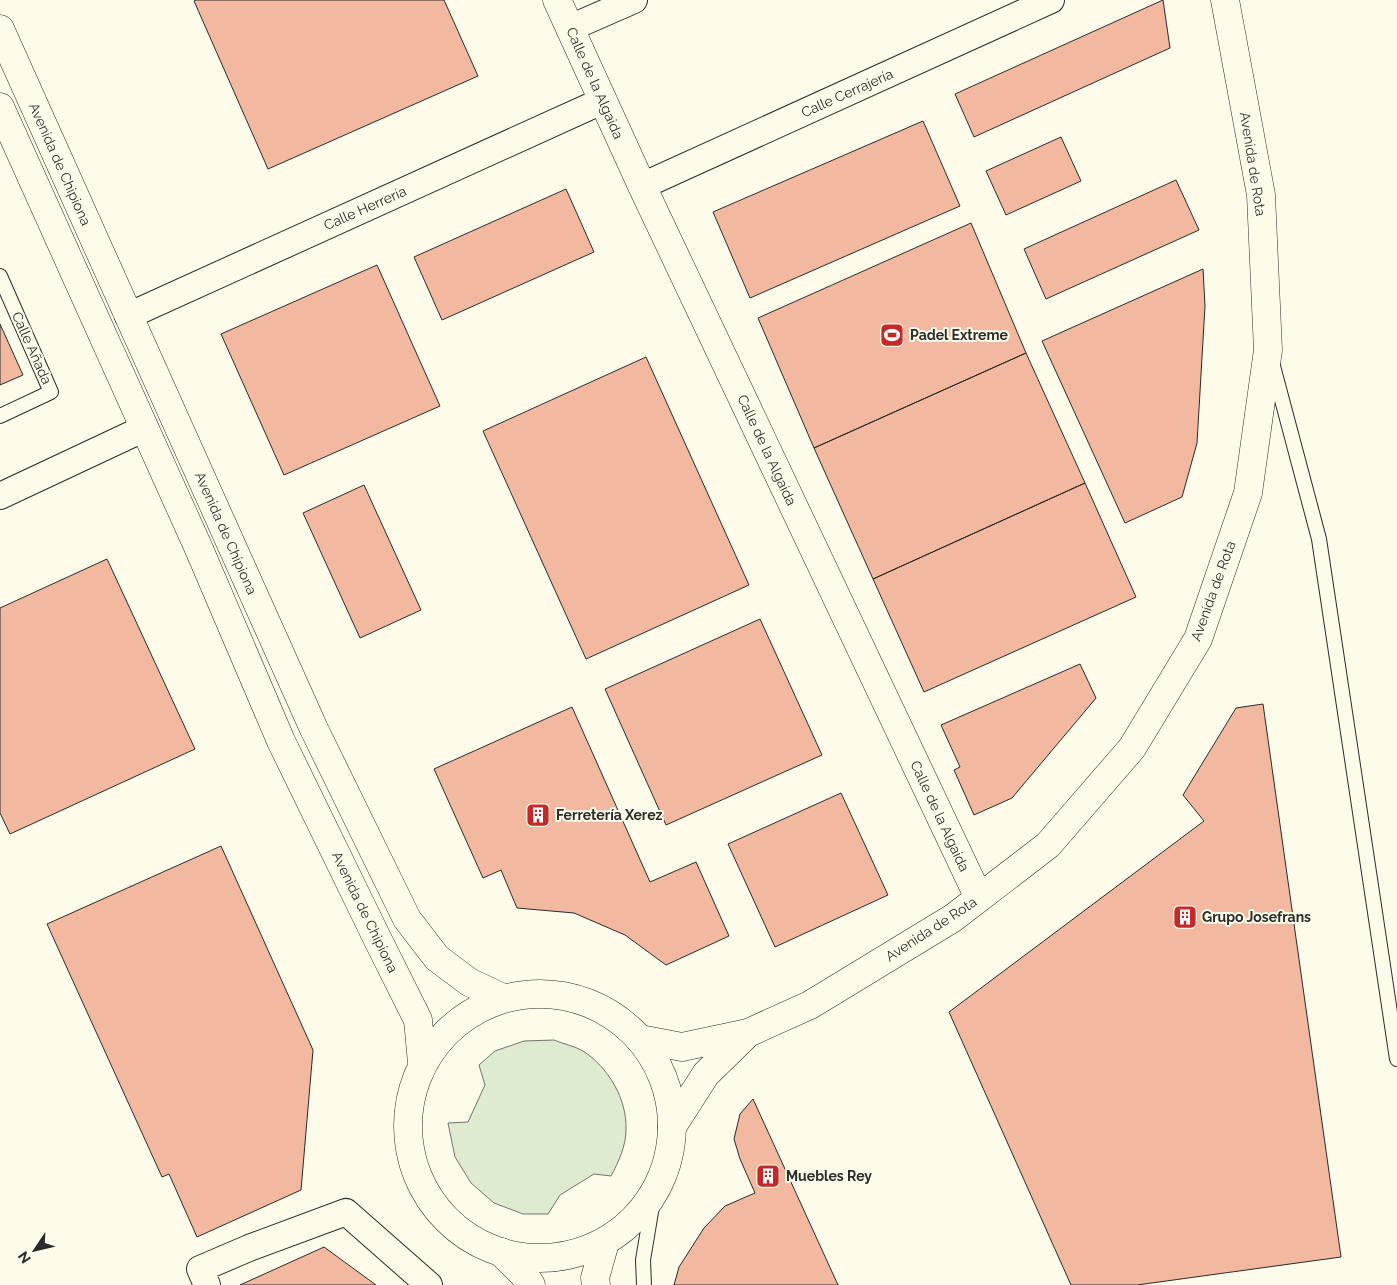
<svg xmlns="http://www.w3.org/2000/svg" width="1397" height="1285" font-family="Raleway,sans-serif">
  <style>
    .green { fill: #deebd1; stroke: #74746e }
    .building { fill: #f2b8a0; stroke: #2b2b2b }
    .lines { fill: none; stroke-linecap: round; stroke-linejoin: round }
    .service-casing { stroke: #2b2b2b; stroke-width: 16 }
    .minor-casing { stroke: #2b2b2b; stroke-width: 28 }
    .tertiary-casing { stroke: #2b2b2b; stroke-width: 29 }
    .primary-casing { stroke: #2b2b2b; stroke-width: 29 }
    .motorway-casing { stroke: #2b2b2b; stroke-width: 29 }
    .service { stroke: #fdfbea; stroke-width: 14 }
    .minor { stroke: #fdfbea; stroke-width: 26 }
    .tertiary { stroke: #fdfbea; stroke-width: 28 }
    .primary { stroke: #fdfbea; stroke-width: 28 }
    .motorway { stroke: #fdfbea; stroke-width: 28 }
    .labels { text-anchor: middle; stroke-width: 4; stroke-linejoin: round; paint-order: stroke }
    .street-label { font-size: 14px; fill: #2b2b2b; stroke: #fdfbea }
    .poi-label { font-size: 14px; font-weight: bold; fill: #2b2b2b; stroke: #fdfbea; text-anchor: start }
  </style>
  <rect width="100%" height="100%" fill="#fdfbea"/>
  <!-- green -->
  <path class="green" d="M554 1040C563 1044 575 1046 583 1051 608 1067 627 1099 626 1129 626 1146 619 1161 611 1176L594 1174 560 1195 548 1214H523L494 1203 471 1183 455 1157 448 1123 468 1122 485 1085 479 1065 495 1051 524 1041Z"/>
  <!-- building -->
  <path class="building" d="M196 0H444L478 76 268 169 194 1Z
    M1163 0 1170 48 974 137 955 94Z
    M923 121 960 206 750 298 713 212Z
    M1061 137 1081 181 1006 215 986 171Z
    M1176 180 1199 230 1046 299 1024 249Z
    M566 189 594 252 442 320 414 257Z
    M971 223 1026 353 814 448 758 318Z
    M377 265 440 406 284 475 221 334Z
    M1203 269 1205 306 1197 443 1182 497 1125 523 1042 341Z
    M0 324 23 375 0 385Z
    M1026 353 1085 483 873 579 814 448Z
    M646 357 749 585 586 659 483 431Z
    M1085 483 1136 597 924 692 873 579Z
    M364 485 421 610 360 638 303 513Z
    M107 559 195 749 10 834 0 813V608Z
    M760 619 822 755 666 825 605 689Z
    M1080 664 1096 698 1012 798 974 815 954 770 960 767 941 725Z
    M1263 704 1341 1257 1137 1285H1071L949 1012 1204 821 1183 795 1236 708Z
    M572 707 650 882 696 862 729 936 666 965 625 935 574 913 517 908 501 870 483 878 434 769Z
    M841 793 888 895 775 947 728 844Z
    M221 846 313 1050 301 1190 197 1237 169 1174 162 1177 47 924Z
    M753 1099 838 1285H674L679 1267 704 1228 725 1206 755 1193 740 1159 734 1139 740 1114Z
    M324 1247 376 1285H240Z"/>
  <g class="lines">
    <!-- service casing -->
    <g class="service-casing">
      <path id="service" d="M0 276 51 392 0 416
        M1273 366 1319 539 1397 1059
        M644 1285 643 1260 654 1194"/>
    </g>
    <!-- minor casing -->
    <g class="minor-casing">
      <path id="minor" d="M570 28 634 0
        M642 186 1051 0
        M128 316 602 101
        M0 496 145 428
        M207 1285 200 1269 249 1248 346 1212 429 1285"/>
    </g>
    <!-- tertiary casing -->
    <g class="tertiary-casing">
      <path id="tertiary" d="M557 0 642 186 979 898
        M640 1039 682 1047 748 1033 810 1005 953 918 1048 845 1132 748 1198 639 1248 493 1268 350 1261 195 1225 0
        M672 1127 706 1074 748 1033"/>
    </g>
    <!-- primary casing -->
    <g class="primary-casing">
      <path id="primary" d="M0 29 314 729 407 919 437 958 469 982 503 998
        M0 107 199 549 281 741 378 940 418 1020 422 1063
        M408 1126a132 132 0 1 1 264 0a132 132 0 1 1-264 0Z"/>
    </g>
    <!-- motorway casing -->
    <g class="motorway-casing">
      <path id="motorway" d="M501 1252 525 1276 531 1285
        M596 1285 595 1278 605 1242"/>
    </g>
    <!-- service -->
    <use href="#service" class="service"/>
    <!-- minor -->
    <use href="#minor" class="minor"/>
    <!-- tertiary -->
    <use href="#tertiary" class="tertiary"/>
    <!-- primary -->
    <use href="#primary" class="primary"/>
    <!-- motorway -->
    <use href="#motorway" class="motorway"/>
  </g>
  <!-- icons -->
  <defs>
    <g id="stadium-square" transform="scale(1.25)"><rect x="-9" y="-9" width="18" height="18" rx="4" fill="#c62828" stroke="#fdfbea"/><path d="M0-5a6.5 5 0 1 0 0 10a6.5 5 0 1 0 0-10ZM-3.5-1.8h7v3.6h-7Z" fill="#fff"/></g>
    <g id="building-square" transform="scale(1.25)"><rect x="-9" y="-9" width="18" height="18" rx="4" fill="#c62828" stroke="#fdfbea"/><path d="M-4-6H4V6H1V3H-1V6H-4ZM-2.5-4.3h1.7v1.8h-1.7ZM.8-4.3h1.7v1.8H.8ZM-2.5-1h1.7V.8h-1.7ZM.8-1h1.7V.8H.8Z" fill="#fff"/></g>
  </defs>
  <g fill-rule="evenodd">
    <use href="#stadium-square" x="892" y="335"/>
    <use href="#building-square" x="538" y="815"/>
    <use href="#building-square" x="1185" y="917"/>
    <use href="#building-square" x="768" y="1176"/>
  </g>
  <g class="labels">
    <!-- street labels -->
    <g class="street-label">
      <text transform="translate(595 83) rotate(66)" y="5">Calle de la Algaida</text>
      <text transform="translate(847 93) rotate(-24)" y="5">Calle Cerrajería</text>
      <text transform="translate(60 164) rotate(66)" y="5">Avenida de Chipiona</text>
      <text transform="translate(1253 164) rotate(81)" y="5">Avenida de Rota</text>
      <text transform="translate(365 208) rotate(-24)" y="5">Calle Herrería</text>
      <text transform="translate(32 348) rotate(66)" y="5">Calle Añada</text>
      <text transform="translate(767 450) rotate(65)" y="5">Calle de la Algaida</text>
      <text transform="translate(226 533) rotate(66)" y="5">Avenida de Chipiona</text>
      <text transform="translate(1213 591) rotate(-70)" y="5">Avenida de Rota</text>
      <text transform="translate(940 816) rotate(65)" y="5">Calle de la Algaida</text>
      <text transform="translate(365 912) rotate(64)" y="5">Avenida de Chipiona</text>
      <text transform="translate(931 929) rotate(-33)" y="5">Avenida de Rota</text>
    </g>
    <!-- poi labels -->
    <g class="poi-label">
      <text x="910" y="340">Padel Extreme</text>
      <text x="556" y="820">Ferretería Xerez</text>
      <text x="1202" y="922">Grupo Josefrans</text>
      <text x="786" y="1181">Muebles Rey</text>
    </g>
  </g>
  <!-- north arrow -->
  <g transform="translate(35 1250) rotate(235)" stroke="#fdfbea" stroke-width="4" paint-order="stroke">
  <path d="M0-4L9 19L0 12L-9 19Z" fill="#2b2b2b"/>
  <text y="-8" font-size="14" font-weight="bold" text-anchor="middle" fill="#2b2b2b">N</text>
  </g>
</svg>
